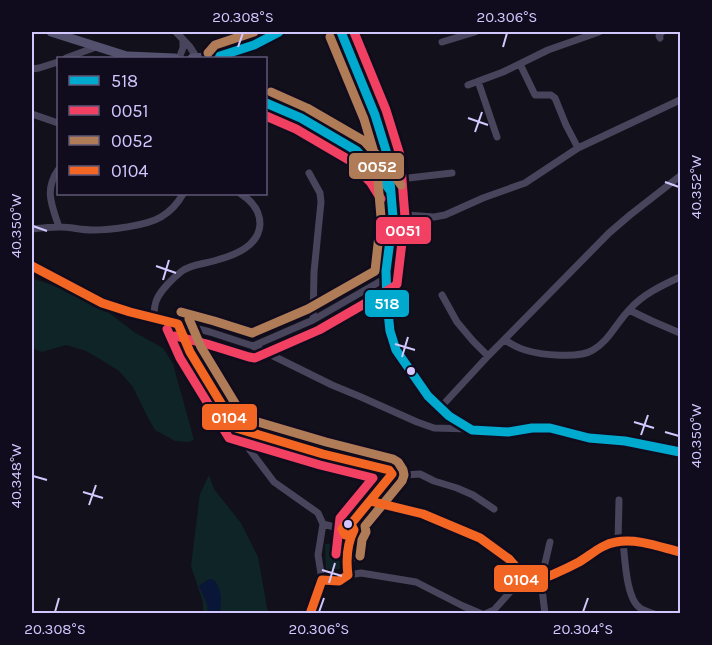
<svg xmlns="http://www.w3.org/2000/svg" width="712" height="645" font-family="Karla,sans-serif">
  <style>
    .green { fill: #0f2426 }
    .water { fill: #091637 }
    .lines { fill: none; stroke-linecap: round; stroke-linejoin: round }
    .street { stroke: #47445b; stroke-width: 7 }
    .secondary { stroke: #53516e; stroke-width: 9 }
    .bus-1-casing { stroke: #100c1e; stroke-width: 14 }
    .bus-2-casing { stroke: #100c1e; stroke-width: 14 }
    .bus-3-casing { stroke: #100c1e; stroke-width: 14 }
    .bus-4-casing { stroke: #100c1e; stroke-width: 14 }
    .bus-1 { stroke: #00a9ce; stroke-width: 9 }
    .bus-2 { stroke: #f24062; stroke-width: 9 }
    .bus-3 { stroke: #b07c57; stroke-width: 9 }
    .bus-4 { stroke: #f26522; stroke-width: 9 }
    .ticks { fill: none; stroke: #d2c8ff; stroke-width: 2 }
    .bus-dot { fill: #d2c8ff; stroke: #100c1e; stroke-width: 2 }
    .line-badge { stroke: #100c1e; stroke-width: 2 }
    .badge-label { font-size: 16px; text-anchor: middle; font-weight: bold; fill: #fff }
    .neatline { fill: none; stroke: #d2c8ff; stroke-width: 2 }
    .ticks-label { font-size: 15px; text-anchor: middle; fill: #d2c8ff }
  </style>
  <rect width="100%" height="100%" fill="#12101a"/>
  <!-- green -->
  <path class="green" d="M32 278 91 299 134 332 163 348 173 364 194 440 188 442 175 441 155 430 146 414 133 387 119 371 105 362 86 351 66 345 42 352 32 348Z
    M209 475 214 489 241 523 258 557 268 613H203V602L191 566 200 494Z
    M325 544H339L340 569H326Z"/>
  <!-- water -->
  <path class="water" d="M209 579 214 580C222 590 222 601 220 613L208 612 207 604 199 586Z"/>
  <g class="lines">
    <!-- street -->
    <path class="street" d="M176 32 190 47 197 58
      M660 38 659 36 662 32
      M442 42 475 32
      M66 58 96 47
      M179 58 183 48V40
      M520 64 535 95H551L555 98 566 125 578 148
      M32 69 39 68 58 62
      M478 81 497 137
      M468 85 503 72 548 50 599 32
      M32 114 58 123
      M58 170C44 190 52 206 59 227
      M309 173 320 193 321 202 314 272 313 320
      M391 180 452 173
      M393 214 434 217 445 215 483 198 525 183 578 148 680 100
      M32 229C41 228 50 227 60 227 71 227 81 230 92 230 110 230 146 226 161 217 171 211 178 203 183 194
      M32 266C58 277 82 295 110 306L210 332 253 346 332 385 361 397 417 422 434 428 470 429
      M442 295 457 322 473 341 488 356
      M629 310 652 321 680 333
      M154 318C154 311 154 305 157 299 161 290 173 278 182 271 192 264 205 264 217 260 235 255 259 246 260 224 260 210 252 201 241 194
      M178 324 190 352 246 445 274 482 318 513 323 524 342 529 345 535H350
      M505 340C511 344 518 348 525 350 541 355 579 359 593 350 609 341 617 322 630 309 643 294 663 285 680 277
      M253 346 313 320 386 278
      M440 408 488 356 609 233 630 215 680 176
      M236 429 323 454 389 470 392 474 405 475 420 474 434 481 457 488 473 495 494 509
      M370 501 400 509 423 514 480 538 509 559 516 567 524 586
      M342 529 346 524H351L392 474
      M618 542 619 500
      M623 542C625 558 626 599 640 608 644 611 650 612 654 614
      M348 565C355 555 359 546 352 534
      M348 575 347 567 352 533
      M322 580 318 555 323 524
      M310 614 322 580 339 581 348 575 361 573 416 582 463 606 482 614
      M485 614 494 610 511 591 553 575 587 557 605 545 617 542H634L680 552
      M545 614 541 580 550 542"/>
    <!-- secondary -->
    <path class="secondary" d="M51 32 133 58
      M341 32 358 74 375 115 388 157 393 217 386 271 387 303 390 331 396 350 428 396 449 416 472 430 492 432H508L532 428H550L570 434 589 438 625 441 680 452
      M129 56 175 58
      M192 58C225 57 250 48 279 32
      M266 103 301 118 381 164H388
      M362 157 380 176 391 192"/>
    <!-- bus-1 casing -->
    <g class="bus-1-casing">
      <path id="bus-1" d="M341 32 375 115 388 157 393 217 386 271 387 303 390 331 396 350 428 396 449 416 472 430 508 432 532 428H550L589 438 625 441 680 452
        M219 58 220 56 254 45 279 32
        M266 103 301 118 357 151 380 176 391 192V195"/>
    </g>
    <!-- bus-2 casing -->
    <g class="bus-2-casing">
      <path id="bus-2" d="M266 116 296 129 349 160 371 183 381 199
        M167 329 180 358 229 438 320 465 373 478 340 518 336 554
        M175 336 207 344 249 357 255 358 319 330 392 288 397 284 405 217 400 155 386 110 354 32"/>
    </g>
    <!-- bus-3 casing -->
    <g class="bus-3-casing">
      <path id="bus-3" d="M208 53 215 45 254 32
        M271 92 307 108 364 141 389 168 401 185
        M181 312 214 321 252 333 308 309 375 271 381 217 376 159 364 119 330 37
        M189 319 201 347 244 418 326 442 393 459 398 462 403 470 404 475 402 481 365 526 366 532 362 540 360 556"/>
    </g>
    <!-- bus-4 casing -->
    <g class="bus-4-casing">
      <path id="bus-4" d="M32 266 102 303 130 312 178 324 190 352 236 428 323 454 389 470 392 474 351 524H346L342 529 345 535H350
        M370 501 423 514 480 538 509 559 516 567 524 586C543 579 562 571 579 562 591 555 602 544 616 542 637 538 660 547 680 552
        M310 614 322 580 339 581 348 575C346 560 347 544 354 530L351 524"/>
    </g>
    <!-- bus-1 -->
    <use href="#bus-1" class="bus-1"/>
    <!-- bus-2 -->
    <use href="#bus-2" class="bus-2"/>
    <!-- bus-3 -->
    <use href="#bus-3" class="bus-3"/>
    <!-- bus-4 -->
    <use href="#bus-4" class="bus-4"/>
  </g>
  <!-- ticks -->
  <path class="ticks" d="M238 47 243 33M503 47 507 33M468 118 488 125M475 132 482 112M665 182 679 187M33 226 47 231M156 266 176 273M163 280 169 260M395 344 415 350M402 357 408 337M634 422 654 428M665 432 679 436M641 435 648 415M33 476 47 480M83 492 103 498M89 505 96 485M322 570 342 576M329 583 335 563M55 612 59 598M319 612 324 598M583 612 588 598"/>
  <!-- markers -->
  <g class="bus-dot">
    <circle cx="411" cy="371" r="5"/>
    <circle cx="348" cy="524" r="5"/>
  </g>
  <g class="line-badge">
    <rect x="348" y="152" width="57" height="28" rx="6" fill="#b07c57"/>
    <rect x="375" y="216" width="57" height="29" rx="6" fill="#f24062"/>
    <rect x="364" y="289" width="46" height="29" rx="6" fill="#00a9ce"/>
    <rect x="201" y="403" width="57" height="28" rx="6" fill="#f26522"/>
    <rect x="493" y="564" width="56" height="29" rx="6" fill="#f26522"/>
  </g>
  <g class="badge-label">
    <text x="377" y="172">0052</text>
    <text x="403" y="236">0051</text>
    <text x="387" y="309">518</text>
    <text x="229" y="423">0104</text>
    <text x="521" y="585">0104</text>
  </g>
  <!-- border -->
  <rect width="712" height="645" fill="none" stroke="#100c1e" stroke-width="66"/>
  <!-- legend -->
  <rect x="57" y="57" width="210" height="138" fill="#100c1e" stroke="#5e5778" stroke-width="1.5"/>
  <rect x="69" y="76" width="30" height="9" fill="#00a9ce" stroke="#5e5778" stroke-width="1.5"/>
  <text x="111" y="87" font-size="18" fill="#d2c8ff">518</text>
  <rect x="69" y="106" width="30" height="9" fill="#f24062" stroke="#5e5778" stroke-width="1.5"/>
  <text x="111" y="117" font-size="18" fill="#d2c8ff">0051</text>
  <rect x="69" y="136" width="30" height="9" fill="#b07c57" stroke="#5e5778" stroke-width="1.5"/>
  <text x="111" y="147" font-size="18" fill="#d2c8ff">0052</text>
  <rect x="69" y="166" width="30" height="9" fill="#f26522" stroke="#5e5778" stroke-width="1.5"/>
  <text x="111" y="177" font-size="18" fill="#d2c8ff">0104</text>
  <rect x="33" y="33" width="646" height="579" class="neatline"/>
  <g class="ticks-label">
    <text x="243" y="22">20.308°S</text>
    <text x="507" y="22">20.306°S</text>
    <text transform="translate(696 187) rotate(-90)" y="5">40.352°W</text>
    <text transform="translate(16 226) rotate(-90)" y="5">40.350°W</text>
    <text transform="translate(696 436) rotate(-90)" y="5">40.350°W</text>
    <text transform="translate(16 476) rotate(-90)" y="5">40.348°W</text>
    <text x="55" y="634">20.308°S</text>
    <text x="319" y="634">20.306°S</text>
    <text x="583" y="634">20.304°S</text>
  </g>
</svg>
